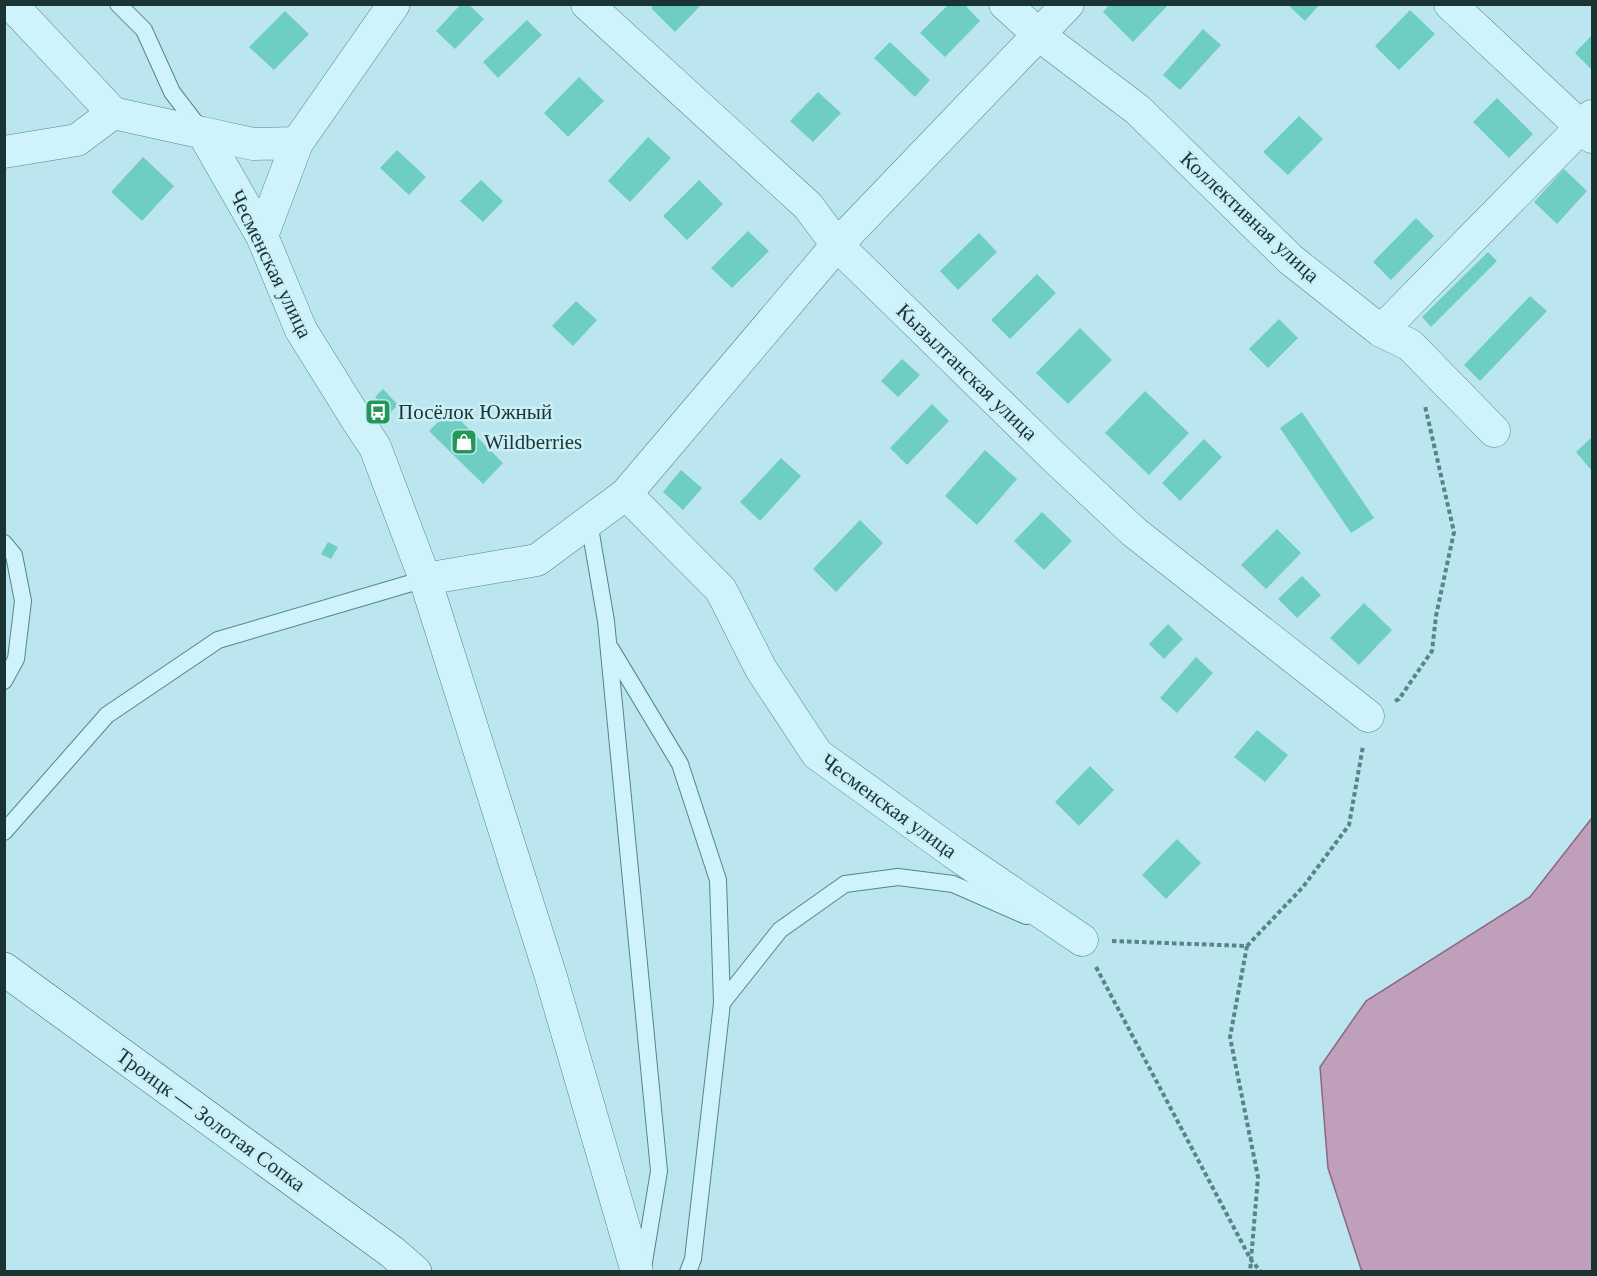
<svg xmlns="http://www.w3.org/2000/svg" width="1597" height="1276" font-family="'Times New Roman',serif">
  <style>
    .water { fill: #bf9fba; stroke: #8c6785; stroke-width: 1.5 }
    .building { fill: #6fcec2 }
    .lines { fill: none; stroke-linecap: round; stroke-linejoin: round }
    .lane-casing { stroke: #548685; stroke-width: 18 }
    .street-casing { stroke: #548685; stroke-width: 33 }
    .secondary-casing { stroke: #386765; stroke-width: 34 }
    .path { stroke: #548685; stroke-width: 4; stroke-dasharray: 4.5 3; stroke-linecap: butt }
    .lane { stroke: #cef3fa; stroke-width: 16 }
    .street { stroke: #cef3fa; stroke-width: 32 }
    .secondary { stroke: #cef3fa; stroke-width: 33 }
    .labels { text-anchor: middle; stroke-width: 5; stroke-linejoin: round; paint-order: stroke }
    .street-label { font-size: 21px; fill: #1a3433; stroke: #caeff6 }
    .poi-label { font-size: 21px; fill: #1a3433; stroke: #caeff6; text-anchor: start }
  </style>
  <rect width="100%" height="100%" fill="#bbe6ef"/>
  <!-- water -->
  <path class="water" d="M1592 818V1271H1364L1361 1269 1328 1168 1320 1067 1366 1001 1530 897Z"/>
  <!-- building -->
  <path class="building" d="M461 4H468L484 19 455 49 436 31Z
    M654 4H702L675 32 651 8Z
    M949 4H964L980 21 945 57 920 33Z
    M1110 4H1169L1133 42 1103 12Z
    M1287 4H1320L1305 21Z
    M1410 10 1435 34 1399 70 1375 46Z
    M285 11 309 34 274 70 249 47Z
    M527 20 542 35 498 78 483 62Z
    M1203 29 1221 45 1180 90 1163 75Z
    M1592 35V70L1575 53Z
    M890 42 930 80 915 97 874 58Z
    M579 77 604 101 568 137 544 113Z
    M818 92 841 113 813 142 790 121Z
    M1497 98 1533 134 1509 158 1473 122Z
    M1299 116 1323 139 1288 175 1263 152Z
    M648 137 671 158 630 202 608 181Z
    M397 150 426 177 409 195 380 168Z
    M143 157 174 186 142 221 111 192Z
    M1564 169 1587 191 1557 224 1534 202Z
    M481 180 503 201 483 222 460 201Z
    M699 180 723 204 687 240 663 216Z
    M1416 218 1434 236 1391 280 1373 262Z
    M748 231 769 251 732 288 711 268Z
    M979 233 997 252 958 290 940 271Z
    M1488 252 1497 261 1431 327 1422 317Z
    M1037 274 1056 293 1010 339 991 320Z
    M1530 296 1547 311 1480 381 1464 365Z
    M576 301 597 320 573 346 552 326Z
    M1279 319 1298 338 1268 368 1249 349Z
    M1080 328 1112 360 1068 404 1036 373Z
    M902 359 920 375 898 397 881 381Z
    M383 389 398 405 390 413 375 397Z
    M1145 391 1189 433 1149 475 1105 433Z
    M932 404 949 421 907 465 890 448Z
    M450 410 503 463 483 484 429 431Z
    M1302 412 1374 518 1351 533 1280 428Z
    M1592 437V471L1576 452Z
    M1204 439 1222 457 1180 501 1162 483Z
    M985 450 1017 479 977 525 945 496Z
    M781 458 801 476 760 521 740 502Z
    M681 470 702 488 683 510 663 492Z
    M1042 512 1072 541 1044 570 1014 541Z
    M860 520 883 543 836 592 813 569Z
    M1277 529 1301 553 1266 589 1241 565Z
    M328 542 338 547 331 559 321 554Z
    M1302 576 1321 595 1297 618 1278 599Z
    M1364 603 1392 630 1359 665 1330 638Z
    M1168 624 1183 639 1164 659 1149 644Z
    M1196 657 1213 673 1177 713 1160 698Z
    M1257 730 1288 755 1265 782 1234 757Z
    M1090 766 1114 790 1079 826 1055 802Z
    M1177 839 1201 863 1166 899 1142 875Z"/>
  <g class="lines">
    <!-- lane casing -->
    <g class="lane-casing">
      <path id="lane" d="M118 4 144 30 172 92 201 130
        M589 522 606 621 659 1171 643 1268
        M4 543 14 555 23 601 16 659 4 681
        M611 649 680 764 718 880 722 1003 693 1259 688 1272
        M4 832 107 715 218 640 425 579
        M722 1003 780 930 845 884 898 877 953 884 1026 916"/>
    </g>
    <!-- street casing -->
    <g class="street-casing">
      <path id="street" d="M11 4 113 113 203 133 262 236 301 330 357 420 375 447 425 579 551 977 637 1272
        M587 4 808 206 837 245 1054 457 1134 532 1368 716
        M1005 4 1039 35 1138 110 1290 259 1381 331 1410 345 1494 431
        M1450 4 1592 137
        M203 133 253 144 297 143
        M4 152 77 140 113 113
        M262 236 297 143 394 4
        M1381 331 1592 116
        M626 494 721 590 761 669 817 754 954 853 1082 940
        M425 579 537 560 626 494 837 245 1068 4"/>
    </g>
    <!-- secondary casing -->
    <g class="secondary-casing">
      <path id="secondary" d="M4 969 392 1252 415 1272"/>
    </g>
    <!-- path -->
    <path class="path" d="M1395 701 1399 699 1432 651 1436 616 1454 532 1425 406
      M1112 941 1247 946 1303 887 1349 825 1363 746
      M1247 946 1230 1037 1258 1177 1250 1272
      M1096 967 1251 1260 1261 1272"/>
    <!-- lane -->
    <use href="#lane" class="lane"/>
    <!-- street -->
    <use href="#street" class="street"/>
    <!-- secondary -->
    <use href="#secondary" class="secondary"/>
  </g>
  <!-- icons -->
  <defs>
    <g id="bus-square" transform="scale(1.35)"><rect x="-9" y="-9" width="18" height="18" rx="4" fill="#239757" stroke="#caeff6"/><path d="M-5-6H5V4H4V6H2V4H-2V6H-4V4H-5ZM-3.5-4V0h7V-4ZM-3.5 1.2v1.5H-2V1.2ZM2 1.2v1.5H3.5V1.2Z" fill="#fff"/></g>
    <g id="shop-square" transform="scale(1.35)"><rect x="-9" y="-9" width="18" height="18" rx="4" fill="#239757" stroke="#caeff6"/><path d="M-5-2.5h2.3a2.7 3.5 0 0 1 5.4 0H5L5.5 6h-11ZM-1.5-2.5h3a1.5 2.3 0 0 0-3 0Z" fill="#fff"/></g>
  </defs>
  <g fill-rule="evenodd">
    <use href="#bus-square" x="378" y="412"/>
    <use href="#shop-square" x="464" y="442"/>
  </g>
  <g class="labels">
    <!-- street labels -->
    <g class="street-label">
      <text transform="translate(1250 217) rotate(43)" y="7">Коллективная улица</text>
      <text transform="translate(271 264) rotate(64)" y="7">Чесменская улица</text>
      <text transform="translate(967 372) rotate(44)" y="7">Кызылтанская улица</text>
      <text transform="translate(889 806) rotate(36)" y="7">Чесменская улица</text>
      <text transform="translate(211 1120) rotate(36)" y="7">Троицк — Золотая Сопка</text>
    </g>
    <!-- poi labels -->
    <g class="poi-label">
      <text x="398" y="419">Посёлок Южный</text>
      <text x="484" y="449">Wildberries</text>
    </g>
  </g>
  <!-- border -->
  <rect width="1597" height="1276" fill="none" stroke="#1a3433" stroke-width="12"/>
</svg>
